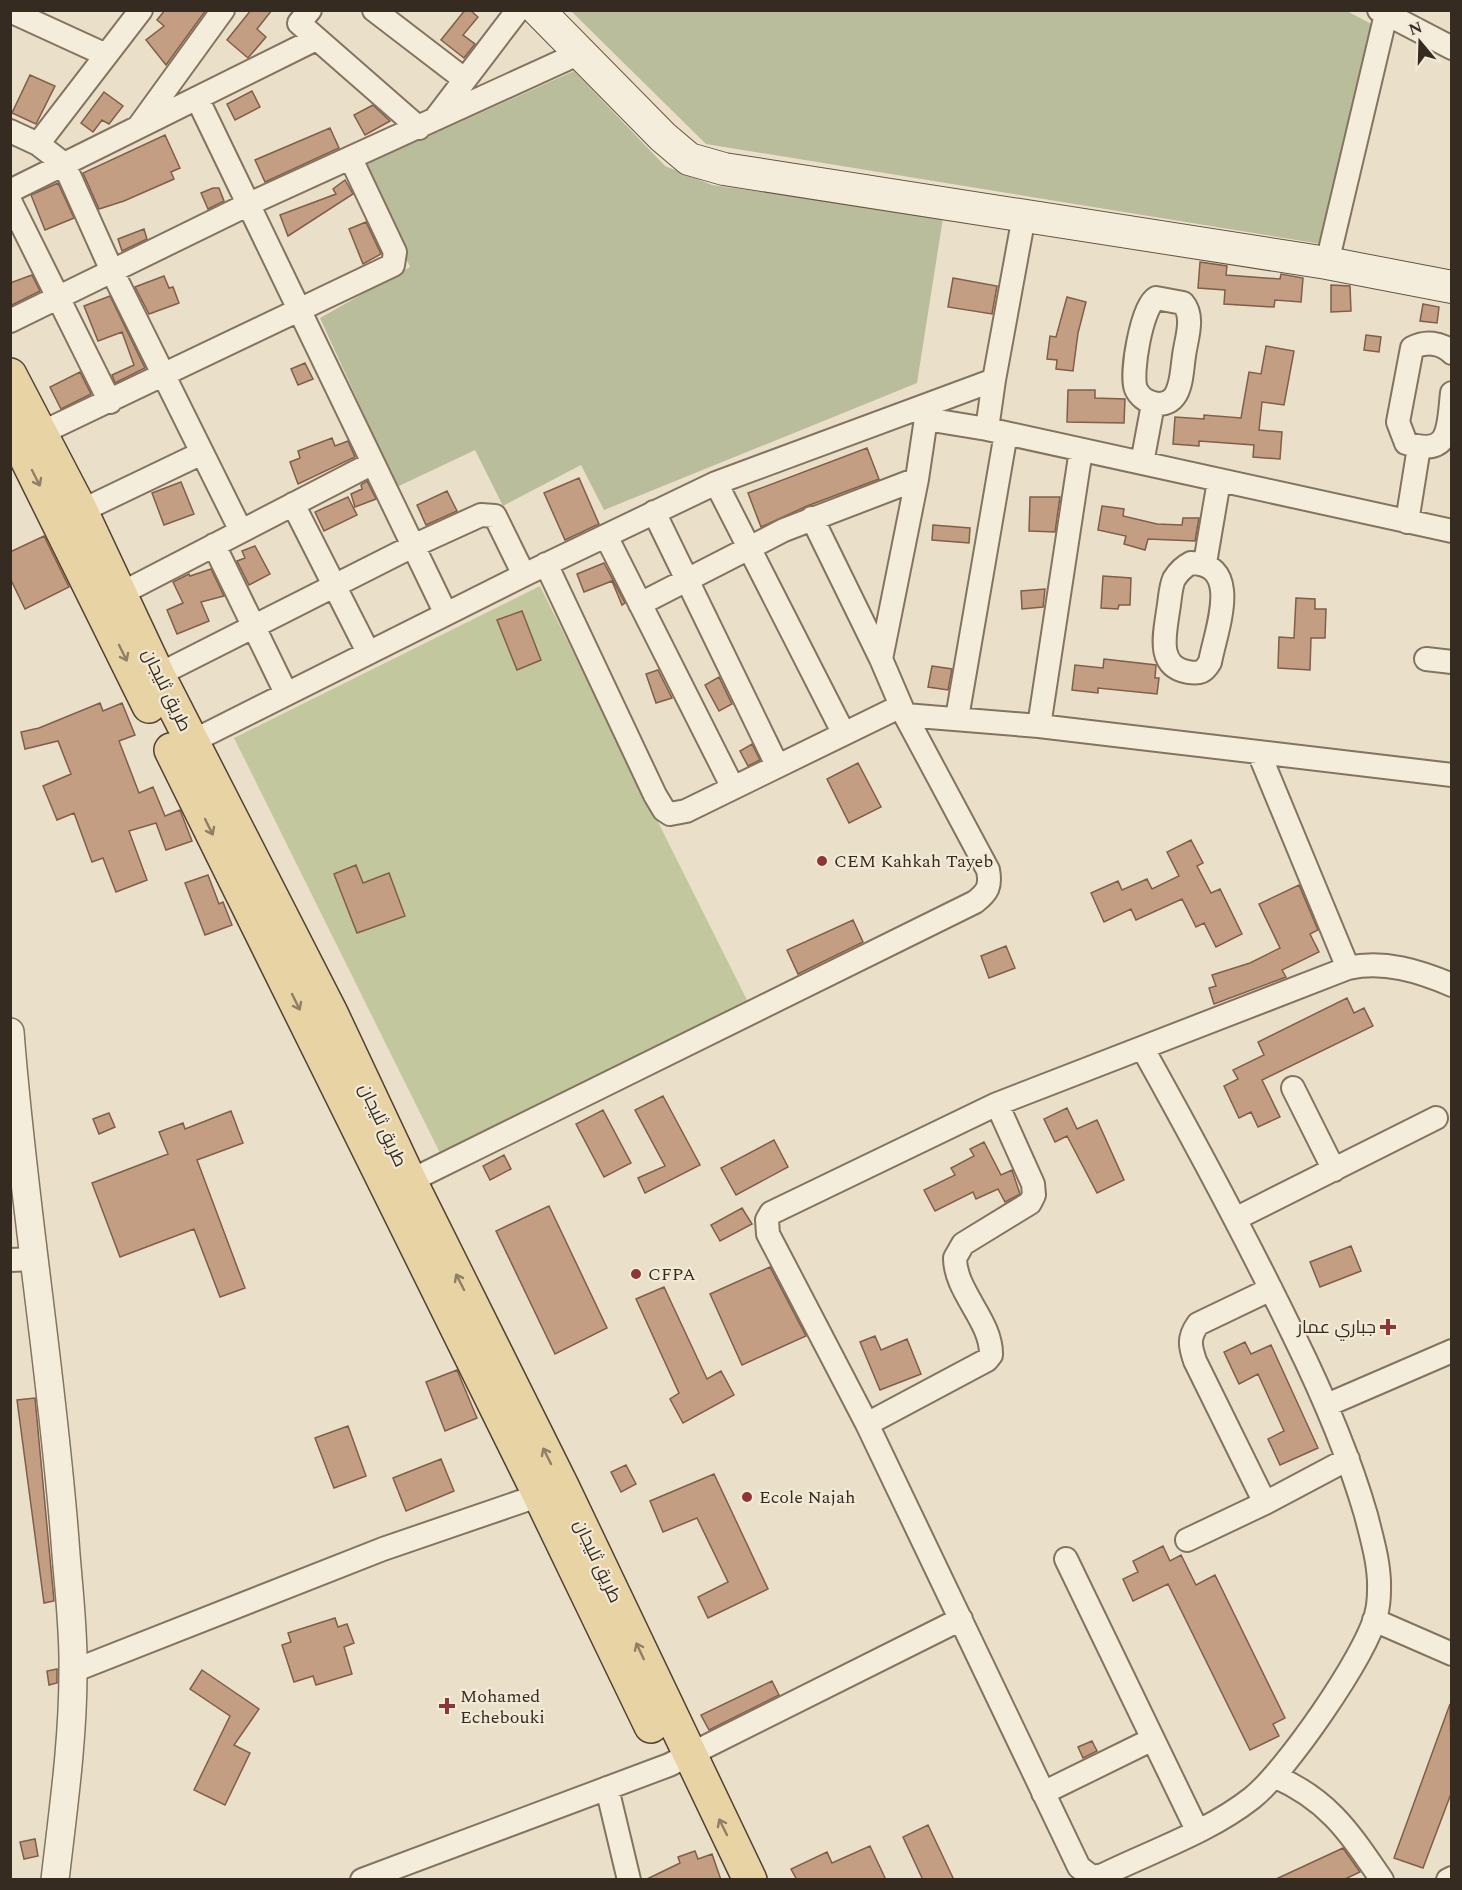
<svg xmlns="http://www.w3.org/2000/svg" width="1462" height="1890" font-family="Spectral,Cairo,serif">
  <style>
    .green { fill: #c2c79d }
    .cemetery { fill: #b9bd9b }
    .building { fill: #c39e83; stroke: #805e48; stroke-width: 1.5 }
    .lines { fill: none; stroke-linecap: round; stroke-linejoin: round }
    .minor-casing { stroke: #84735f; stroke-width: 26 }
    .tertiary-casing { stroke: #84735f; stroke-width: 30 }
    .secondary-casing { stroke: #665442; stroke-width: 34 }
    .primary-casing { stroke: #524233; stroke-width: 36 }
    .minor { stroke: #f5eddb; stroke-width: 22 }
    .tertiary { stroke: #f5eddb; stroke-width: 27 }
    .secondary { stroke: #f5eddb; stroke-width: 32 }
    .primary { stroke: #e8d3a5; stroke-width: 33 }
    .oneway { stroke: #8f7f63 }
    .poi-dot { fill: #8c3637; stroke: #f2ead7; stroke-width: 2 }
    .labels { text-anchor: middle; stroke-width: 4.5; stroke-linejoin: round; paint-order: stroke }
    .street-label { font-size: 18px; fill: #362b21; stroke: #f2ead7 }
    .poi-label { font-size: 18px; fill: #362b21; stroke: #f2ead7; text-anchor: start }
  </style>
  <rect width="100%" height="100%" fill="#eae0c9"/>
  <!-- green -->
  <path class="green" d="M540 586 748 1002 440 1153 234 738Z"/>
  <!-- cemetery -->
  <path class="cemetery" d="M1345 10 1379 28 1327 245 706 144 571 11Z
    M574 71 665 166 712 185 943 218 917 383 604 510 581 465 503 506 475 450 397 487 320 318 410 267 365 165Z"/>
  <!-- building -->
  <path class="building" d="M165 10H206L166 65 146 40 164 26 157 20Z
    M251 10H272L257 29 266 37 248 58 227 40Z
    M465 10H470L478 17 463 35 475 44 464 58 441 40Z
    M30 75 55 86 36 124 12 113Z
    M252 91 260 107 235 120 227 104Z
    M104 92 123 106 109 124 102 120 93 132 81 123Z
    M373 105 390 121 365 135 354 115Z
    M330 128 339 148 265 182 255 160Z
    M165 135 180 168 171 172 174 179 124 201 99 209 83 173Z
    M345 180 353 194 288 236 280 215 336 194 333 189Z
    M58 183 74 218 45 230 31 195Z
    M213 188H219L224 201 208 209 201 193Z
    M366 222 381 254 363 264 349 229Z
    M144 229 147 239 122 251 118 239Z
    M1200 262 1227 266 1226 275 1280 279 1281 274 1303 278 1301 302 1275 300 1274 307 1224 304 1225 290 1198 288Z
    M32 275 40 291 10 306V283Z
    M164 276 169 288 173 287 179 303 149 314 135 287Z
    M953 278 997 286 992 314 948 307Z
    M1331 285 1350 286 1351 311 1331 312Z
    M110 296 145 368 115 383 112 375 134 365 122 332 98 341 84 306Z
    M1067 297 1086 302 1078 333 1073 371 1056 369 1057 360 1047 359 1050 336 1056 337Z
    M1423 304 1439 307 1437 323 1420 321Z
    M1366 335 1381 337 1379 352 1364 350Z
    M1266 346 1294 351 1284 405 1262 402 1259 430 1282 432 1280 459 1253 457 1254 445 1199 441V446L1173 444 1175 417 1204 419V415L1241 418 1249 372 1261 374Z
    M305 363 313 379 298 385 291 369Z
    M80 372 91 394 61 409 50 387Z
    M1068 390H1095V398L1125 399 1124 423 1067 422Z
    M332 438 335 446 348 441 355 457 298 484 290 462 300 458 298 451Z
    M867 448 879 479 807 506 761 527 748 493Z
    M579 478 599 524 565 540 544 493Z
    M367 481 376 499 355 507 351 494 362 489 361 485Z
    M181 482 194 514 164 525 152 493Z
    M447 491 457 511 426 525 417 505Z
    M348 497 357 515 324 531 315 512Z
    M1030 497H1060L1055 532 1029 531Z
    M1102 506 1124 509 1123 516 1157 524 1182 525 1183 518H1199L1195 541 1148 539 1145 550 1124 544 1126 536 1098 530Z
    M933 525 970 528 969 543 932 540Z
    M44 536 69 587 25 609 10 578V552Z
    M255 546 270 574 249 585 237 561 245 558 242 551Z
    M604 563 625 603 622 605 612 581 584 592 577 574Z
    M211 569 224 596 201 602 209 621 177 634 167 610 183 603 173 582 189 574 190 576Z
    M1103 576 1131 578 1130 605H1119L1118 609 1101 608Z
    M1045 589 1043 607 1022 609 1021 591Z
    M1296 598 1315 599V609H1326L1325 638H1311L1310 670 1278 668 1279 637 1294 638Z
    M522 611 541 660 517 670 497 620Z
    M1104 659 1156 665 1155 678H1159L1157 694 1098 688V693L1072 690 1075 665 1103 668Z
    M932 666 952 669 948 690 928 687Z
    M658 670 672 698 656 703 646 674Z
    M719 677 732 704 719 711 705 685Z
    M100 703 103 711 122 703 135 735 119 741 139 793 153 787 165 816 180 810 192 841 166 850 156 823 129 831 147 880 116 892 103 858 92 862 74 813 57 820 43 786 71 774 58 741 25 749 21 732 39 728Z
    M752 744 760 760 748 766 740 751Z
    M858 763 881 807 849 823 827 779Z
    M1191 840 1203 863 1197 866 1211 893 1220 889 1242 934 1216 947 1204 923 1196 927 1182 899 1136 920 1131 909 1104 922 1091 893 1118 881 1122 890 1147 879 1152 889 1179 876 1167 852Z
    M356 865 363 883 389 873 405 916 357 933 334 874Z
    M208 875 219 904 223 902 232 925 205 935 185 883Z
    M1299 885 1318 930 1310 934 1319 952 1282 970 1286 977 1214 1004 1209 988 1216 986 1212 975 1250 963 1280 948 1259 904Z
    M853 920 863 942 798 974 787 950Z
    M1006 946 1015 968 989 978 981 956Z
    M1347 998 1354 1013 1364 1008 1373 1026 1262 1080 1280 1117 1258 1127 1251 1112 1239 1118 1224 1086 1238 1079 1233 1070 1264 1055 1258 1042Z
    M663 1096 700 1165 645 1193 638 1178 665 1166 635 1110Z
    M1067 1108 1077 1129 1097 1120 1124 1180 1097 1193 1067 1136 1055 1142 1044 1119Z
    M603 1110 631 1163 604 1177 576 1124Z
    M231 1111 243 1143 197 1160 245 1288 220 1297 194 1229 120 1257 92 1183 168 1154 159 1132 183 1123 185 1129Z
    M109 1113 115 1127 99 1134 93 1119Z
    M774 1140 788 1167 736 1195 721 1168Z
    M984 1142 1001 1175 1012 1170 1020 1194 1005 1202 998 1189 976 1199 973 1192 935 1211 924 1190 955 1175 951 1168 974 1156 970 1149Z
    M504 1155 511 1169 490 1180 483 1166Z
    M549 1206 607 1328 555 1354 496 1231Z
    M742 1208 752 1224 720 1241 711 1225Z
    M1351 1246 1361 1271 1320 1287 1310 1262Z
    M770 1267 806 1336 742 1365 710 1294Z
    M664 1287 707 1379 721 1371 734 1395 683 1423 670 1399 679 1393 636 1299Z
    M875 1336 881 1350 907 1339 921 1374 880 1390 860 1342Z
    M1245 1342 1251 1354 1271 1345 1318 1448 1280 1465 1268 1439 1284 1431 1258 1374 1239 1384 1224 1352Z
    M457 1370 477 1418 445 1431 426 1382Z
    M35 1398 54 1601 44 1603 17 1400Z
    M348 1426 366 1476 334 1488 315 1438Z
    M441 1459 454 1491 406 1511 393 1478Z
    M626 1465 636 1484 621 1492 611 1472Z
    M714 1474 768 1589 708 1618 698 1597 728 1582 697 1518 663 1532 650 1501Z
    M1163 1546 1170 1561 1181 1555 1196 1585 1215 1575 1285 1718 1273 1724 1279 1736 1250 1750 1168 1584 1133 1601 1123 1579 1138 1572 1133 1561Z
    M335 1618 338 1627 347 1624 354 1643 344 1647 352 1674 316 1685 313 1676 294 1682 282 1645 291 1642 288 1633Z
    M57 1669V1683L49 1685 47 1671Z
    M202 1670 259 1709 234 1745 250 1753 225 1805 194 1790 230 1716 190 1689Z
    M772 1681 779 1695 709 1730 701 1715Z
    M1450 1704 1452 1791 1423 1868 1394 1858Z
    M1092 1741 1097 1751 1083 1758 1078 1747Z
    M928 1825 954 1880H923L903 1837Z
    M35 1839 38 1856 24 1859 20 1842Z
    M870 1846 886 1880H797L791 1869 827 1852 832 1863Z
    M1343 1848 1360 1872 1343 1880H1274Z
    M695 1851 698 1859 712 1854 721 1880H645L680 1863 678 1857Z"/>
  <g class="lines">
    <!-- minor casing -->
    <g class="minor-casing">
      <path id="minor" d="M310 10 299 23 419 128
        M374 10 464 79
        M1379 10 1452 48
        M10 11 106 55
        M197 98 446 614
        M435 119 518 10
        M139 126 223 10
        M10 131 38 144 141 10
        M38 144 64 164 112 271 241 531
        M10 191 316 39
        M10 201 110 402
        M1327 263 1386 14
        M1156 298 1183 303C1195 317 1186 339 1184 356 1182 368 1182 387 1174 397 1164 410 1142 403 1136 389 1130 374 1142 306 1156 298Z
        M10 321 249 204 580 53
        M1452 353C1441 342 1425 341 1412 348L1398 422 1406 443C1452 458 1448 426 1452 393
        M926 419 987 429 1452 531
        M987 429 994 380
        M39 434 393 265 395 252 351 159
        M1081 450 1039 726 1452 775
        M1142 463 1153 404
        M716 483 844 734
        M293 504 368 652
        M81 511 202 453
        M654 512 777 765
        M812 518 881 659
        M1407 522 1419 447
        M606 536 732 786
        M214 545 286 693
        M1191 563C1243 564 1216 630 1210 662 1204 672 1200 674 1188 672 1156 666 1165 634 1168 611 1170 601 1170 588 1174 579 1179 571 1183 567 1191 563Z
        M1205 563 1219 481
        M546 564 655 795 664 810 670 814 686 811 901 706
        M122 593 373 463
        M640 604 784 530 917 479
        M1426 659 1452 662
        M158 675 413 546 481 515 495 516 524 575
        M905 715 1039 726
        M957 718 1006 433
        M181 747 524 575 716 483 994 380 1024 216
        M1259 753 1348 968
        M1143 1049C1196 1144 1247 1239 1294 1336 1323 1395 1348 1453 1366 1515 1372 1539 1380 1565 1379 1590 1379 1597 1378 1608 1376 1615 1365 1657 1286 1771 1252 1798 1209 1832 1152 1851 1103 1875L1092 1877 1079 1867 867 1424 768 1234 767 1220 771 1213 997 1104 1348 968C1384 960 1419 971 1452 985
        M1293 1088 1334 1170
        M410 1181 975 902C988 892 991 886 988 870L905 715 881 659 917 479 928 405
        M1237 1218 1436 1118
        M10 1260 36 1259
        M1327 1405 1452 1351
        M867 1424 987 1360 991 1355C992 1321 955 1292 955 1258L963 1244 1030 1203 1034 1195 1033 1184 997 1104
        M1265 1503 1195 1361C1190 1346 1188 1338 1198 1324L1271 1289
        M1187 1540 1265 1503 1348 1459
        M1066 1559 1197 1830
        M1374 1620 1452 1654
        M73 1671 383 1549 552 1491
        M1274 1776C1329 1800 1349 1832 1382 1880
        M607 1788 629 1880
        M1043 1793 1153 1739
        M362 1880 669 1765 961 1619
        M1448 1880 1452 1878"/>
    </g>
    <!-- tertiary casing -->
    <g class="tertiary-casing">
      <path id="tertiary" d="M10 1032C23 1202 52 1371 65 1541 68 1585 74 1628 73 1672 73 1742 63 1810 55 1880"/>
    </g>
    <!-- secondary casing -->
    <g class="secondary-casing">
      <path id="secondary" d="M538 10 663 137 689 159 724 169 1327 263 1452 287"/>
    </g>
    <!-- primary casing -->
    <g class="primary-casing">
      <path id="primary" d="M10 375 81 511 158 675 331 1013 410 1181 562 1486 750 1880
        M10 425 149 706
        M171 750 540 1496 651 1726"/>
    </g>
    <!-- minor -->
    <use href="#minor" class="minor"/>
    <!-- tertiary -->
    <use href="#tertiary" class="tertiary"/>
    <!-- secondary -->
    <use href="#secondary" class="secondary"/>
    <!-- primary -->
    <use href="#primary" class="primary"/>
  </g>
  <!-- one-way arrows -->
  <defs><path id="oneway-shaft" d="M-6 0H5M1.5-3L5.5 0L1.5 3" fill="none" stroke-width="1.6" stroke-linecap="round" stroke-linejoin="round" transform="scale(1.5)"/></defs>
  <g class="oneway">
    <use href="#oneway-shaft" transform="translate(36 478) rotate(63)"/>
    <use href="#oneway-shaft" transform="translate(123 653) rotate(64)"/>
    <use href="#oneway-shaft" transform="translate(209 827) rotate(64)"/>
    <use href="#oneway-shaft" transform="translate(296 1002) rotate(64)"/>
    <use href="#oneway-shaft" transform="translate(460 1282) rotate(-117)"/>
    <use href="#oneway-shaft" transform="translate(547 1456) rotate(-117)"/>
    <use href="#oneway-shaft" transform="translate(640 1651) rotate(-115)"/>
    <use href="#oneway-shaft" transform="translate(723 1827) rotate(-116)"/>
  </g>
  <!-- markers -->
  <g class="poi-dot">
    <circle cx="822" cy="861" r="6"/>
    <circle cx="636" cy="1274" r="6"/>
    <path d="M1385 1318h6v6h6v6h-6v6h-6v-6h-6v-6h6z"/>
    <circle cx="747" cy="1497" r="6"/>
    <path d="M444 1697h6v6h6v6h-6v6h-6v-6h-6v-6h6z"/>
  </g>
  <g class="labels">
    <!-- street labels -->
    <g class="street-label">
      <text transform="translate(167 690) rotate(64)" y="6">طريق ثليجان</text>
      <text transform="translate(383 1125) rotate(65)" y="6">طريق ثليجان</text>
      <text transform="translate(598 1561) rotate(65)" y="6">طريق ثليجان</text>
    </g>
    <!-- poi labels -->
    <g class="poi-label">
      <text x="834" y="867">CEM Kahkah Tayeb</text>
      <text x="648" y="1280">CFPA</text>
      <text x="1376" y="1333" text-anchor="end">جباري عمار</text>
      <text x="759" y="1503">Ecole Najah</text>
      <text x="460" y="1702">Mohamed<tspan x="460" dy="21">Echebouki</tspan></text>
    </g>
  </g>
  <!-- border -->
  <rect width="1462" height="1890" fill="none" stroke="#362b21" stroke-width="24"/>
  <!-- north arrow -->
  <g transform="translate(1420 42) rotate(341)" stroke="#f2ead7" stroke-width="4.5" paint-order="stroke">
  <path d="M0-4.5L10 22L0 15L-10 22Z" fill="#362b21"/>
  <text y="-9" font-size="16" font-weight="bold" text-anchor="middle" fill="#362b21">N</text>
  </g>
</svg>
